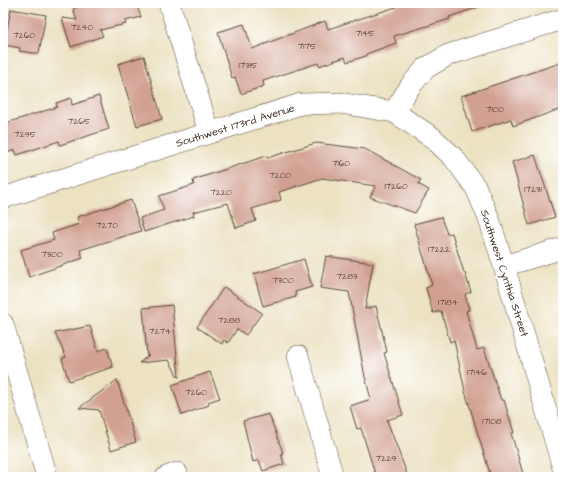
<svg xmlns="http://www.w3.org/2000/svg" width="566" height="480" font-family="'Architects Daughter',sans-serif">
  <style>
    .building { fill: #d1a091 }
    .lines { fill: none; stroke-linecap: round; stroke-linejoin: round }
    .minor-casing { stroke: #564637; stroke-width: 22 }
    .minor { stroke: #fff; stroke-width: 21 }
    .labels { text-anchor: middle; stroke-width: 4; stroke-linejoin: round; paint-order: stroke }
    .number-label { font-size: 9px; fill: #60483b }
    .street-label { font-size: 11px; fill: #3b2a1e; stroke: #fff }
  </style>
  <rect width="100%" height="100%" fill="#fff"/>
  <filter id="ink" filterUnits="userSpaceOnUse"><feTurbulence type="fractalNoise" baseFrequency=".025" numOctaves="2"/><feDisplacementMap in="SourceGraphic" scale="8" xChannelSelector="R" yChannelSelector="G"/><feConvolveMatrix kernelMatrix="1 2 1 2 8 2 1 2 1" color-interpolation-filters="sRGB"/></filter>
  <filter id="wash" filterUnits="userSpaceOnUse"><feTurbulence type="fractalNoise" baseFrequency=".012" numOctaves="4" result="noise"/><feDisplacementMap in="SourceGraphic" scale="16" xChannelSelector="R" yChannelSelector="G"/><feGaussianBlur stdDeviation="0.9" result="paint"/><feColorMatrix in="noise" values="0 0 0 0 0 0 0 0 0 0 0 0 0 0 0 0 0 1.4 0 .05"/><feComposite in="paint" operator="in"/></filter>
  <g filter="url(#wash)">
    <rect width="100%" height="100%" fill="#ece2c2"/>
    <g id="blocks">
      <!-- building -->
      <path class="building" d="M91 3H136L141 17 125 21 126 24 100 30 103 36 71 47 62 18 77 20 73 9Z
        M394 3H481L482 6 449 17 450 19 394 36 396 43 366 54V56L347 62 345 57 319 66 318 63 263 81 264 86 241 94 235 77 232 78 218 32 244 24 252 49 325 21 328 29 396 7Z
        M11 9 46 15 39 53H33L19 51 20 48 4 45Z
        M144 56 162 119 137 126 118 64Z
        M563 62V108L513 126 511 119 472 132 461 96Z
        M99 96 109 129 60 145 59 141 17 155 15 150 3 154V124L57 107 56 103 71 98 72 105Z
        M316 143 365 149 421 180 418 184 429 190 415 213 370 197 376 186 322 178 279 192 281 200 252 209 256 221 236 228 228 203 193 212 194 216 144 232 140 218 164 210 159 196 194 185 193 180 266 156 267 158Z
        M535 155 555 217 529 225 512 162Z
        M131 200 141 231 80 250 83 258 29 277 21 250 54 240 52 233 79 224 77 217Z
        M441 217 447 234 452 233 464 273H465L471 292 465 294 469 310 466 311 477 350 484 348 501 400H504L514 433H511L524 477H491L465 391 454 340 450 342 441 311 433 313 426 288 432 285 414 224Z
        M326 256 373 263 365 309 376 306 387 352 384 353 403 415 387 420 408 477H376L361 428 357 429 350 406 371 399 365 377 349 292 320 288Z
        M304 259 312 287 295 292 296 297 263 306 254 274Z
        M224 287 262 313 246 335 237 329 228 343 224 340 222 344 197 327Z
        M172 305 179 377H178L169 360 139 363 149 355 147 356 143 308Z
        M90 326 98 351 107 348 113 367 69 381 62 359 66 357 55 333Z
        M210 372 220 398 208 402 209 405 182 415 172 385Z
        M117 380 136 442 111 450 99 410 79 408Z
        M269 414 283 453H281L284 464 263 471 259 460 253 462 243 421Z"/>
    </g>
  </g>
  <g filter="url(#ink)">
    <use href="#blocks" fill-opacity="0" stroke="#564637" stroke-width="1"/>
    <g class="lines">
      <!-- minor casing -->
      <g class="minor-casing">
        <path id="minor" d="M169 3 209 132
          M394 112 411 85 426 68 448 55 563 19
          M3 198 301 104 340 103 394 112 433 138 454 158 476 188 489 219 504 266 563 468
          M504 266 563 248
          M3 324 47 477
          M298 356 333 477
          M166 477 177 473"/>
      </g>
      <!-- minor -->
      <use href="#minor" class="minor"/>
    </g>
  </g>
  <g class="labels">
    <!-- number labels -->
    <g class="number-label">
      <text x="82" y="30">7240</text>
      <text x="365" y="36">7145</text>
      <text x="24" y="38">7260</text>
      <text x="307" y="49">7175</text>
      <text x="248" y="68">17315</text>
      <text x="495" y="112">7100</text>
      <text x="79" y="124">7265</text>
      <text x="25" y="137">7295</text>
      <text x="341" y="166">7160</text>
      <text x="280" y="178">7200</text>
      <text x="396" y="189">17260</text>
      <text x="533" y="192">17231</text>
      <text x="221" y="195">7220</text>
      <text x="107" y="228">7270</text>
      <text x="439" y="252">17222</text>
      <text x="52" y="257">7300</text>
      <text x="347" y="279">7283</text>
      <text x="283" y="283">7300</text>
      <text x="448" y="305">17184</text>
      <text x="229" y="323">7288</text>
      <text x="160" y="334">7274</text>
      <text x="477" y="375">17146</text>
      <text x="196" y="395">7260</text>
      <text x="492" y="424">17108</text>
      <text x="386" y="461">7229</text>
    </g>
    <!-- street labels -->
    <g class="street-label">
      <text transform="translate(235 125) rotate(-17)" y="4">Southwest 173rd Avenue</text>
      <text transform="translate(505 273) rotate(72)" y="4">Southwest Cynthia Street</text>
    </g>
  </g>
  <!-- margin -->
  <rect width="566" height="480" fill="none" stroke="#fff" stroke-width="16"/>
</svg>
